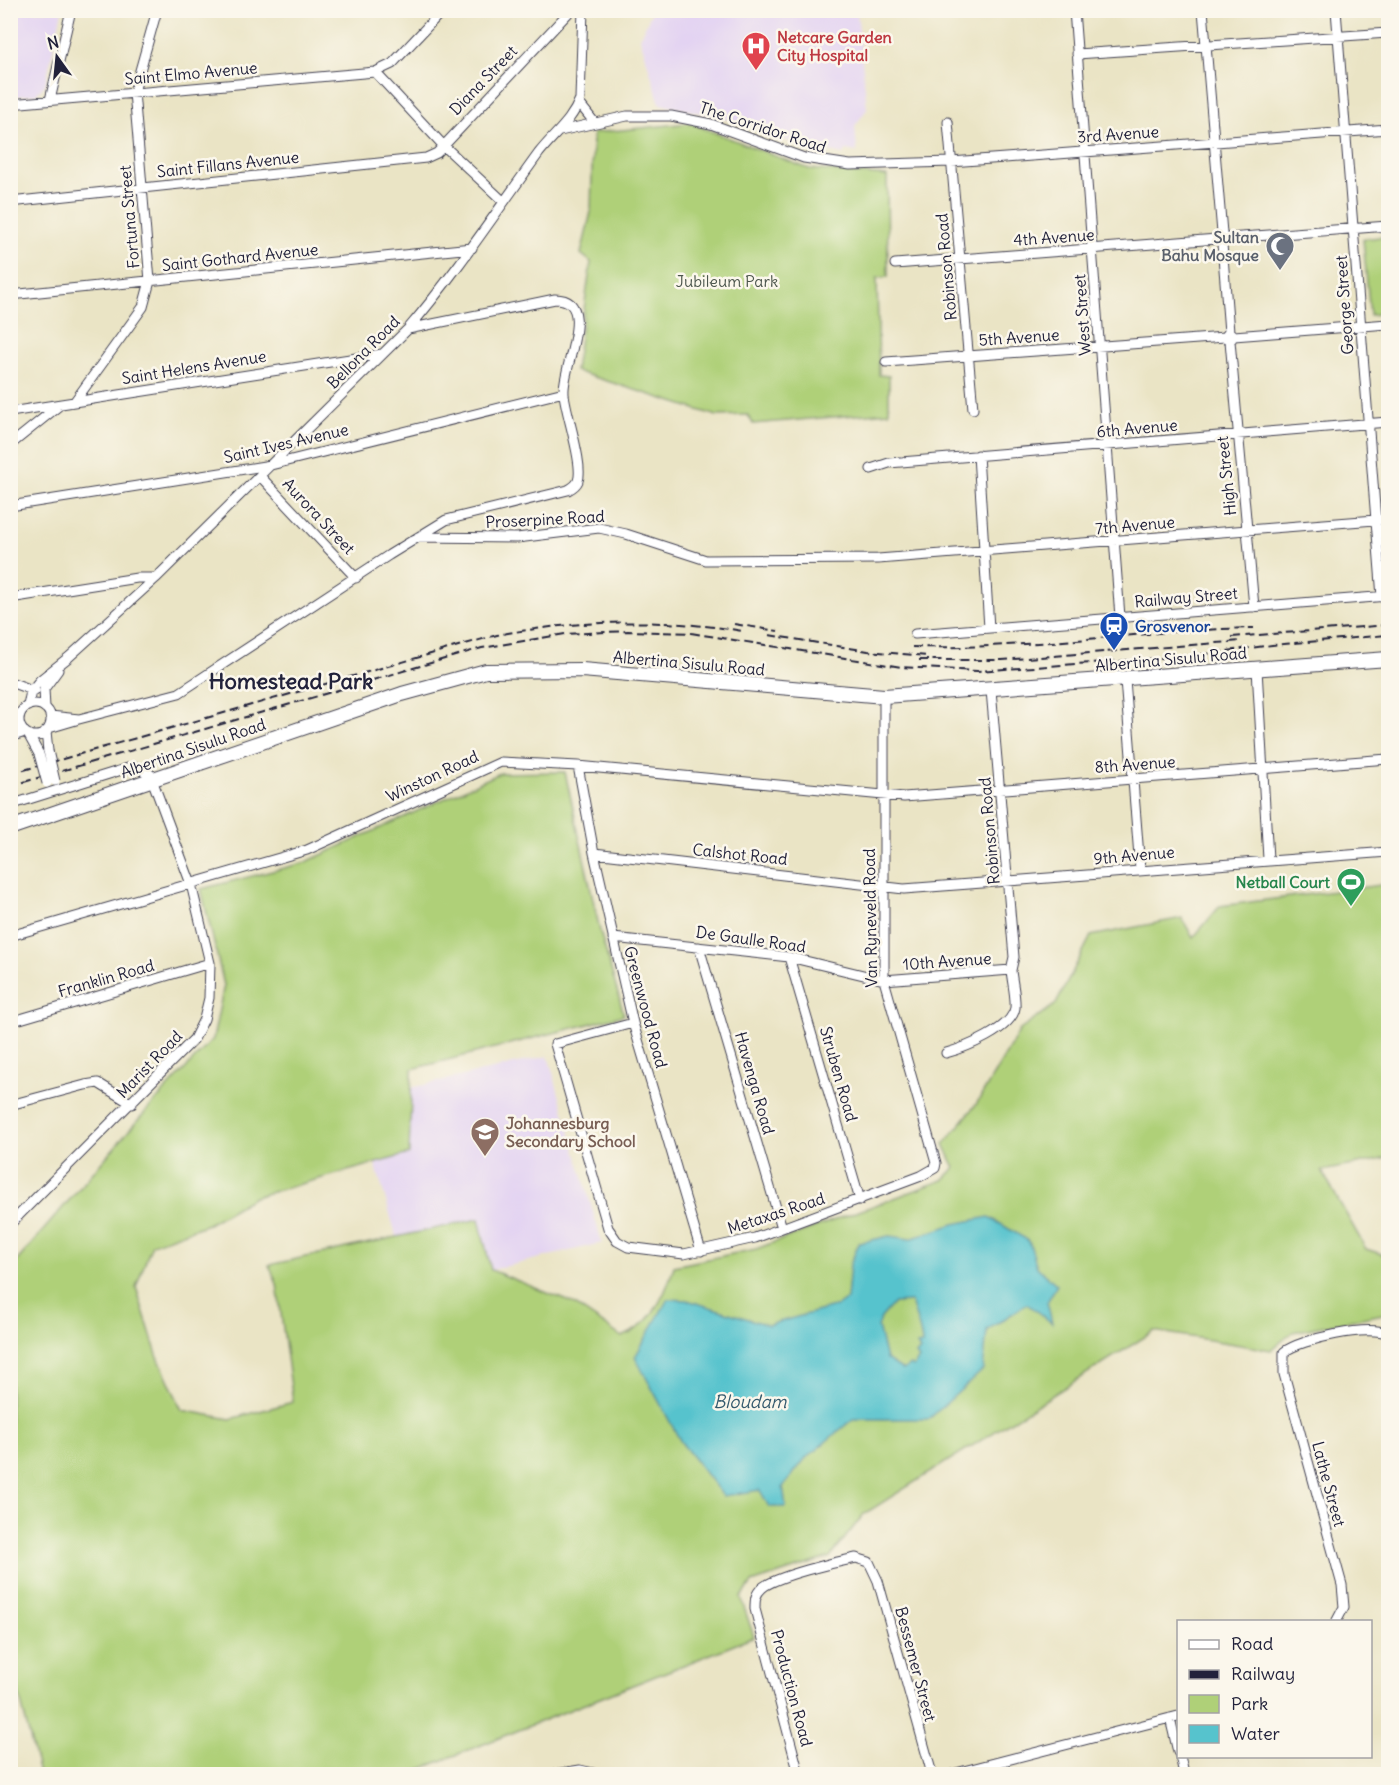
<svg xmlns="http://www.w3.org/2000/svg" width="1399" height="1785" font-family="Delius,sans-serif">
  <style>
    .built { fill: #e3d3f2 }
    .green { fill: #afd078; stroke: #68795a; stroke-width: 1.5 }
    .water { fill: #56c3cd; stroke: #3c7284; stroke-width: 1.5; fill-rule: evenodd }
    .lines { fill: none; stroke-linecap: round; stroke-linejoin: round }
    .minor-casing { stroke: #403f50; stroke-width: 11 }
    .primary-casing { stroke: #403f50; stroke-width: 16 }
    .minor { stroke: #fff; stroke-width: 9 }
    .primary { stroke: #fff; stroke-width: 14 }
    .rail { stroke: #22223b; stroke-width: 2; stroke-dasharray: 9 4.5; stroke-linecap: butt }
    .minor-bridge-casing { stroke: #403f50; stroke-width: 11; stroke-linecap: butt }
    .minor-bridge { stroke: #fff; stroke-width: 9 }
    .labels { text-anchor: middle; stroke-width: 5; stroke-linejoin: round; paint-order: stroke }
    .health-label { font-size: 16px; font-weight: bold; fill: #be3a42; stroke: #fbf7ec; text-anchor: start }
    .street-label { font-size: 16px; fill: #22223b; stroke: #fbf7ec }
    .worship-label { font-size: 16px; font-weight: bold; fill: #5b616d; stroke: #fbf7ec; text-anchor: end }
    .park-label { font-size: 16px; fill: #4c564d; stroke: #fbf7ec }
    .transit-label { font-size: 16px; font-weight: bold; fill: #164399; stroke: #fbf7ec; text-anchor: start }
    .leisure-label { font-size: 16px; font-weight: bold; fill: #27864d; stroke: #fbf7ec; text-anchor: end }
    .education-label { font-size: 16px; font-weight: bold; fill: #785e54; stroke: #fbf7ec; text-anchor: start }
    .water-label { font-size: 18px; font-style: italic; fill: #345a6e; stroke: #fbf7ec }
    .district-label { font-size: 22px; font-weight: bold; fill: #22223b; stroke: #fbf7ec }
  </style>
  <rect width="100%" height="100%" fill="#fbf7ec"/>
  <filter id="ink" filterUnits="userSpaceOnUse"><feTurbulence type="fractalNoise" baseFrequency=".0167" numOctaves="2"/><feDisplacementMap in="SourceGraphic" scale="12" xChannelSelector="R" yChannelSelector="G"/><feConvolveMatrix kernelMatrix="1 2 1 2 8 2 1 2 1" color-interpolation-filters="sRGB"/></filter>
  <filter id="wash" filterUnits="userSpaceOnUse"><feTurbulence type="fractalNoise" baseFrequency=".008" numOctaves="4" result="noise"/><feDisplacementMap in="SourceGraphic" scale="24" xChannelSelector="R" yChannelSelector="G"/><feGaussianBlur stdDeviation="1.35" result="paint"/><feColorMatrix in="noise" values="0 0 0 0 0 0 0 0 0 0 0 0 0 0 0 0 0 1.4 0 .05"/><feComposite in="paint" operator="in"/></filter>
  <g filter="url(#wash)">
    <rect width="100%" height="100%" fill="#eae4c5"/>
    <!-- built -->
    <path class="built" d="M10 11H62L45 85 36 94 11 97Z
      M652 11H857L867 109 855 126 857 152 846 150 843 155 793 143 744 123 660 104 640 38Z
      M548 1056 602 1243 491 1270 479 1220 397 1238 375 1163 409 1154 411 1088Z"/>
    <!-- green -->
    <path class="green" d="M690 123 809 169 887 176 888 277 877 278 879 375 889 376V412L753 424 748 415 717 416 575 371 591 262 581 254 591 212 593 133Z
      M1388 236V313L1370 315 1363 239Z
      M565 772 600 931 624 1015 412 1069 409 1154 254 1197 208 1224 152 1244 136 1287 157 1355 182 1410 230 1419 293 1402 277 1284 269 1265 479 1219 491 1270 572 1303 622 1337C651 1326 666 1294 674 1266L756 1249 943 1180 955 1168 944 1144 977 1103 1020 1030 1056 1004 1091 936 1182 918 1193 938 1220 906 1388 884V1158L1322 1171 1366 1249 1388 1256V1313L1293 1332 1271 1350 1154 1331 864 1514 830 1557 752 1583 741 1598 754 1637 408 1774H39L10 1658V1269L138 1120 213 1039 224 985 201 889 304 863 500 773Z"/>
    <!-- water -->
    <path class="water" d="M989 1217 1029 1241 1037 1267 1057 1285 1047 1302 1052 1323 1027 1304 987 1330 983 1370 929 1419H853L805 1459 783 1487 786 1507H769L760 1490 723 1496 681 1442 635 1357 668 1299 687 1300 768 1325 837 1306 847 1299 850 1265 859 1243 889 1236 910 1239 954 1224ZM911 1302C914 1311 922 1336 922 1344L917 1345 920 1350 916 1355 919 1359 913 1367 910 1365 903 1370 886 1359 878 1327 881 1318 894 1303Z"/>
  </g>
  <g filter="url(#ink)">
    <g class="lines">
      <!-- minor casing -->
      <g class="minor-casing">
        <path id="minor" d="M1074 10 1120 617
          M1203 10 1222 233
          M1336 10 1382 597
          M1077 54 1388 33
          M375 72 442 144 504 202
          M50 100 71 10
          M579 103 594 122
          M10 104 375 72 392 64 443 10
          M948 122 973 409
          M560 131 627 116H671L711 124 804 158 850 165 951 162 1388 129
          M10 202 426 158 437 153 571 10
          M1228 238 1388 226
          M1222 244 1229 332
          M895 264 1217 239
          M10 295 472 248
          M1234 336 1230 341 1225 337 1229 332 1234 336 1388 324
          M1230 341 1254 607
          M886 362 1225 337
          M75 401 143 307 150 281 134 92 157 10
          M10 412 382 354
          M10 445 61 404
          M978 455 989 628
          M871 469 889 463 1388 422
          M260 476 356 578
          M10 506 271 465 564 392
          M418 537 517 538 599 528 626 534 706 560 878 559 1388 519
          M10 598 137 578H156
          M915 634 1388 596
          M1387 659 1388 683
          M1257 669 1268 859
          M1125 680 1140 869
          M10 682 35 691
          M19 720a16 16 0 1 1 32 0a16 16 0 1 1-32 0Z
          M28 706 31 691 40 680 69 657 156 578 408 329C456 273 496 212 539 153 554 134 572 121 580 99L583 10
          M45 708 44 689 58 670
          M50 716 79 719 179 693 389 555 446 520 568 490C572 488 576 486 578 481 584 465 566 414 564 394 561 369 599 299 555 299L408 329
          M49 728 76 720
          M46 731 48 751
          M28 734 39 754
          M10 737 25 732
          M578 766 594 853 633 1023 701 1251
          M10 805 128 768 136 767 150 774 191 884 210 963 209 998 204 1019 194 1039 10 1224
          M594 853 904 889 1388 852
          M10 936 307 850 501 762 578 766 904 797 1388 759
          M613 938 789 957 884 980 1011 970 1014 957 991 690
          M699 947 782 1228
          M789 957 860 1200
          M10 1022 210 963
          M633 1023 555 1044 608 1228 617 1241 628 1247 684 1254 755 1238 921 1176 935 1168 936 1163 884 980V696
          M946 1053C965 1048 1012 1029 1015 1008 1016 996 1012 982 1011 970
          M10 1105 85 1085 98 1083 132 1104
          M1336 1622 1344 1607 1342 1585 1284 1374V1352C1301 1339 1370 1324 1388 1334
          M1170 1718 1178 1752
          M1180 1756 1184 1774
          M555 1774 580 1770 598 1774
          M799 1774 755 1609C755 1600 755 1594 762 1588 776 1576 836 1562 856 1558L869 1562 878 1581 932 1774
          M952 1774 1178 1716"/>
      </g>
      <!-- primary casing -->
      <g class="primary-casing">
        <path id="primary" d="M10 828 402 694 486 671 582 670 884 696 1388 659"/>
      </g>
      <!-- minor -->
      <use href="#minor" class="minor"/>
      <!-- primary -->
      <use href="#primary" class="primary"/>
      <!-- rail -->
      <path class="rail" d="M734 624 778 631
        M769 635 868 651 927 656
        M1232 637 1388 625
        M912 647C1026 650 1140 630 1254 628
        M919 660H1002L1242 641
        M10 774 497 635C579 620 660 618 743 631
        M10 786 482 648 565 634 628 631 691 633 901 667 977 671 1190 656 1272 645 1388 635"/>
      <!-- minor-bridge casing -->
      <g class="minor-bridge-casing">
        <path id="minor-bridge" d="M48 751 55 781
          M39 754 47 783"/>
      </g>
      <!-- minor-bridge -->
      <use href="#minor-bridge" class="minor-bridge"/>
    </g>
  </g>
  <!-- icons -->
  <defs>
    <g id="hospital-pin" transform="scale(1.5)"><path d="M0 17L-7.5 6A9.5 9.5 0 1 1 7.5 6Z" fill="#e0444e" stroke="#fbf7ec"/><path d="M-5-5h3v3.5h4V-5h3V5h-3V1.5h-4V5h-3Z" fill="#fff"/></g>
    <g id="mosque-pin" transform="scale(1.5)"><path d="M0 17L-7.5 6A9.5 9.5 0 1 1 7.5 6Z" fill="#6b7280" stroke="#fbf7ec"/><path d="M3.5-4.9A6 6 0 1 0 3.5 4.9A5 5 0 1 1 3.5-4.9Z" fill="#fff"/></g>
    <g id="station-pin" transform="scale(1.5)"><path d="M0 17L-7.5 6A9.5 9.5 0 1 1 7.5 6Z" fill="#1a4fb4" stroke="#fbf7ec"/><path d="M-3-6H3Q5-6 5-4V2Q5 4 3 4L4.5 6H3L1.5 4h-3L-3 6H-4.5L-3 4Q-5 4-5 2V-4Q-5-6-3-6ZM-3.5-4v3h7v-3ZM-3.5 1v1.5H-2V1ZM2 1v1.5H3.5V1Z" fill="#fff"/></g>
    <g id="stadium-pin" transform="scale(1.5)"><path d="M0 17L-7.5 6A9.5 9.5 0 1 1 7.5 6Z" fill="#2e9e5b" stroke="#fbf7ec"/><path d="M0-5a6.5 5 0 1 0 0 10a6.5 5 0 1 0 0-10ZM-3.5-1.8h7v3.6h-7Z" fill="#fff"/></g>
    <g id="school-pin" transform="scale(1.5)"><path d="M0 17L-7.5 6A9.5 9.5 0 1 1 7.5 6Z" fill="#8d6e63" stroke="#fbf7ec"/><path d="M0-5L7-2L0 1L-7-2ZM-4 1L0 2.5L4 1V4Q0 6-4 4Z" fill="#fff"/></g>
  </defs>
  <g fill-rule="evenodd">
    <use href="#hospital-pin" x="756" y="46"/>
    <use href="#mosque-pin" x="1280" y="246"/>
    <use href="#station-pin" x="1114" y="626"/>
    <use href="#stadium-pin" x="1351" y="882"/>
    <use href="#school-pin" x="485" y="1132"/>
  </g>
  <g class="labels">
    <!-- health labels -->
    <g class="health-label">
      <text x="777" y="43">Netcare Garden<tspan x="777" dy="18">City Hospital</tspan></text>
    </g>
    <!-- street labels -->
    <g class="street-label">
      <text transform="translate(191 73) rotate(-5)" y="6">Saint Elmo Avenue</text>
      <text transform="translate(483 80) rotate(-46)" y="6">Diana Street</text>
      <text transform="translate(763 127) rotate(18)" y="6">The Corridor Road</text>
      <text transform="translate(1118 134) rotate(-4)" y="6">3rd Avenue</text>
      <text transform="translate(228 164) rotate(-6)" y="6">Saint Fillans Avenue</text>
      <text transform="translate(129 217) rotate(-95)" y="6">Fortuna Street</text>
      <text transform="translate(1054 237) rotate(-4)" y="6">4th Avenue</text>
      <text transform="translate(240 257) rotate(-6)" y="6">Saint Gothard Avenue</text>
      <text transform="translate(946 267) rotate(-95)" y="6">Robinson Road</text>
      <text transform="translate(1344 305) rotate(-94)" y="6">George Street</text>
      <text transform="translate(1082 315) rotate(-94)" y="6">West Street</text>
      <text transform="translate(1019 337) rotate(-4)" y="6">5th Avenue</text>
      <text transform="translate(363 352) rotate(-45)" y="6">Bellona Road</text>
      <text transform="translate(194 367) rotate(-9)" y="6">Saint Helens Avenue</text>
      <text transform="translate(1137 428) rotate(-5)" y="6">6th Avenue</text>
      <text transform="translate(286 443) rotate(-13)" y="6">Saint Ives Avenue</text>
      <text transform="translate(1226 476) rotate(-96)" y="6">High Street</text>
      <text transform="translate(319 516) rotate(47)" y="6">Aurora Street</text>
      <text transform="translate(545 519) rotate(-3)" y="6">Proserpine Road</text>
      <text transform="translate(1135 525) rotate(-5)" y="6">7th Avenue</text>
      <text transform="translate(1186 597) rotate(-5)" y="6">Railway Street</text>
      <text transform="translate(1171 659) rotate(-5)" y="6">Albertina Sisulu Road</text>
      <text transform="translate(689 663) rotate(5)" y="6">Albertina Sisulu Road</text>
      <text transform="translate(193 748) rotate(-19)" y="6">Albertina Sisulu Road</text>
      <text transform="translate(1135 764) rotate(-4)" y="6">8th Avenue</text>
      <text transform="translate(432 776) rotate(-25)" y="6">Winston Road</text>
      <text transform="translate(989 831) rotate(-95)" y="6">Robinson Road</text>
      <text transform="translate(740 854) rotate(6)" y="6">Calshot Road</text>
      <text transform="translate(1134 855) rotate(-5)" y="6">9th Avenue</text>
      <text transform="translate(870 918) rotate(-91)" y="6">Van Ryneveld Road</text>
      <text transform="translate(751 939) rotate(8)" y="6">De Gaulle Road</text>
      <text transform="translate(947 961) rotate(-4)" y="6">10th Avenue</text>
      <text transform="translate(106 978) rotate(-16)" y="6">Franklin Road</text>
      <text transform="translate(646 1007) rotate(75)" y="6">Greenwood Road</text>
      <text transform="translate(149 1064) rotate(-46)" y="6">Marist Road</text>
      <text transform="translate(839 1074) rotate(74)" y="6">Struben Road</text>
      <text transform="translate(755 1083) rotate(74)" y="6">Havenga Road</text>
      <text transform="translate(776 1213) rotate(-18)" y="6">Metaxas Road</text>
      <text transform="translate(1329 1484) rotate(75)" y="6">Lathe Street</text>
      <text transform="translate(916 1664) rotate(75)" y="6">Bessemer Street</text>
      <text transform="translate(792 1688) rotate(75)" y="6">Production Road</text>
    </g>
    <!-- worship labels -->
    <g class="worship-label">
      <text x="1259" y="243">Sultan<tspan x="1259" dy="18">Bahu Mosque</tspan></text>
    </g>
    <!-- park labels -->
    <g class="park-label">
      <text x="727" y="287">Jubileum Park</text>
    </g>
    <!-- transit labels -->
    <g class="transit-label">
      <text x="1135" y="632">Grosvenor</text>
    </g>
    <!-- leisure labels -->
    <g class="leisure-label">
      <text x="1330" y="888">Netball Court</text>
    </g>
    <!-- education labels -->
    <g class="education-label">
      <text x="506" y="1129">Johannesburg<tspan x="506" dy="18">Secondary School</tspan></text>
    </g>
    <!-- water labels -->
    <g class="water-label">
      <text x="750" y="1408">Bloudam</text>
    </g>
    <!-- district labels -->
    <g class="district-label">
      <text x="291" y="689">Homestead Park</text>
    </g>
  </g>
  <!-- margin -->
  <rect width="1399" height="1785" fill="none" stroke="#fbf7ec" stroke-width="36"/>
  <!-- legend -->
  <rect x="1177" y="1620" width="195" height="138" fill="#fbf7ec" stroke="#a4a2a5" stroke-width="1.5"/>
  <rect x="1189" y="1640" width="30" height="9" fill="#ffffff" stroke="#a4a2a5" stroke-width="1.5"/>
  <text x="1231" y="1650" font-size="18" fill="#22223b">Road</text>
  <rect x="1189" y="1670" width="30" height="9" fill="#22223b" stroke="#a4a2a5" stroke-width="1.5"/>
  <text x="1231" y="1680" font-size="18" fill="#22223b">Railway</text>
  <rect x="1189" y="1695" width="30" height="18" fill="#afd078" stroke="#a4a2a5" stroke-width="1.5"/>
  <text x="1231" y="1710" font-size="18" fill="#22223b">Park</text>
  <rect x="1189" y="1725" width="30" height="18" fill="#56c3cd" stroke="#a4a2a5" stroke-width="1.5"/>
  <text x="1231" y="1740" font-size="18" fill="#22223b">Water</text>
  <!-- north arrow -->
  <g transform="translate(57 57) rotate(345)" stroke="#fbf7ec" stroke-width="4.5" paint-order="stroke">
  <path d="M0-4.5L10 22L0 15L-10 22Z" fill="#22223b"/>
  <text y="-9" font-size="16" font-weight="bold" text-anchor="middle" fill="#22223b">N</text>
  </g>
</svg>
